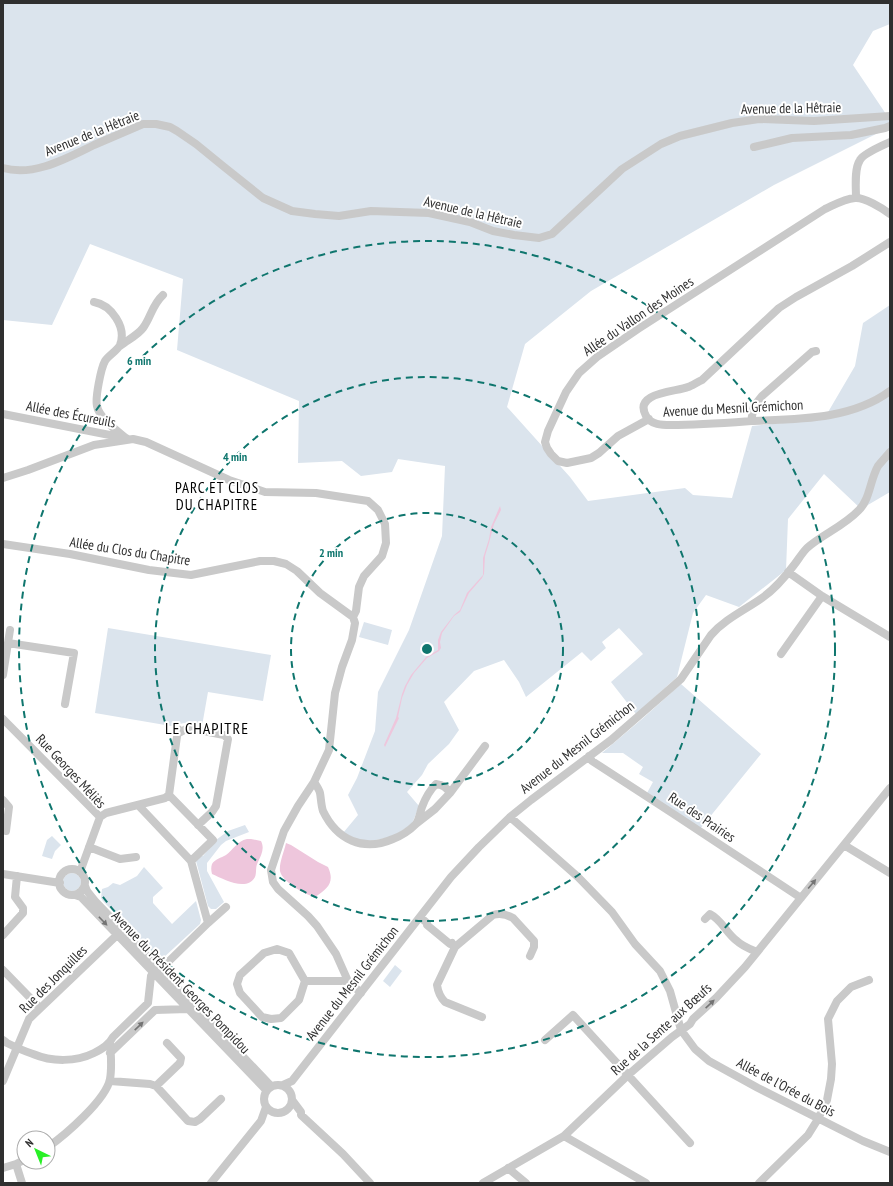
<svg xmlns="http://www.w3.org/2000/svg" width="893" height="1186" font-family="'PT Sans Narrow',sans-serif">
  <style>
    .green { fill: #dbe4ed }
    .water { fill: #eec6dc }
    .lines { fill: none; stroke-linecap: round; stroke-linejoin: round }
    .minor { stroke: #c9c9c9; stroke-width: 8 }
    .oneway { fill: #747474 }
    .ring { fill: none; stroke: #0f766e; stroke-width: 2; stroke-dasharray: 7 5 }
    .labels { text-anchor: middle; stroke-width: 4; stroke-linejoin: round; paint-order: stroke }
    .street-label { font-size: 14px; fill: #2f2f2f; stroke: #fff }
    .neighbourhood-label { font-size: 15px; letter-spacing: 1px; fill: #000; stroke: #fff }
    .quarter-label { font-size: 16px; letter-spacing: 1px; fill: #000; stroke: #fff }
    .centre { fill: #0f766e; stroke: #fff; stroke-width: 2 }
    .ring-label { font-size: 12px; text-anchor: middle; font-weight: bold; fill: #0f766e; stroke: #fff; stroke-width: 4; stroke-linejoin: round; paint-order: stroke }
  </style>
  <rect width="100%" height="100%" fill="#fff"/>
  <!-- green -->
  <path class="green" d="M3 3H890V24L873 31 853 65 890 120V127L774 185 591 291 525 344 507 407 570 477 588 501 685 488 693 495 732 498 752 426 824 419 855 366 863 323 890 305V492L861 509 824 474 788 519 786 570 739 607 706 595 693 613 677 677 636 714 611 682 643 654 619 628 602 642 606 648 591 661 582 652 526 697 519 682 504 660 474 671 444 702 459 730 449 744 428 764 422 775 407 792 419 806 412 824 392 837 364 842 343 833 358 815 348 795 357 778 375 731 378 692 409 630 442 536 445 466 398 459 392 472 361 476 342 461 298 463 299 401 177 350 183 279 90 244 52 325 3 320Z
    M364 622 392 630 388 645 359 637Z
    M108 628 271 655 263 701 208 692 202 726 184 723 171 726 95 713Z
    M681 684 761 754 700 829 647 793 653 782 639 774 643 767 623 753H602L642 719Z
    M245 825 249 832 226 841 221 845 207 863V871L224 902 216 909H211L208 906 196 861 201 855 203 856 216 840 228 831Z
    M52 836 61 845 55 851 52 859 42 856 47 840Z
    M144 867 163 888 153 897V903L172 924 196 901 201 920 200 924 162 959H159L103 901 101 898 102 889 108 887 113 883 120 885 137 876Z
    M63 882a9 9 0 1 1 18 0a9 9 0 1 1-18 0Z
    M395 965 402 971 390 987 383 981Z"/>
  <!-- water -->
  <path class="water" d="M500 506 501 510 494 524 489 543 485 556 484 574 482 578 469 593 460 612 454 616 442 633 440 642 441 648 439 651 427 658 414 673 407 685 402 698 398 717 399 718 385 747 384 745 396 718 402 694 405 686 411 675 426 657 438 650V640L441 632 454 615 460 610 467 593 483 575V558L489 539 491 527Z
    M247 839H251L261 841C265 849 261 855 258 862 255 867 257 872 255 877 247 892 223 879 212 874 211 870 211 867 212 864 215 859 221 858 226 855 233 850 237 841 247 839Z
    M286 843 291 845 318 862 328 867C335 882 328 889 315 897 306 895 282 882 280 871 279 863 284 852 286 843Z"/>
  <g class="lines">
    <!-- minor -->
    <path class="minor" d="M754 147 792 138 851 135 885 128 890 126
      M3 168C34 177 67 158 94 145 110 138 127 131 143 124H156L170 127 177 131 196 144 223 166 263 198 292 211 315 214 339 216 371 211 429 213 470 222 493 231 514 235 539 238 552 234 622 169 661 144 680 136 732 123 759 119 814 121 890 116
      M856 198C856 187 854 169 860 160 864 153 882 146 890 142
      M890 242 852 266 796 297 779 308 702 380C697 382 692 386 688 387 676 392 633 392 646 416 651 425 662 425 671 425 698 425 724 423 751 421 797 419 851 420 890 391
      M94 302C111 305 127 327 120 345 117 351 109 355 105 361 101 368 95 398 97 406 99 418 117 431 126 438
      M120 346C127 340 137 336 143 328 151 317 152 305 163 295
      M3 414 125 438
      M649 419 618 436 599 453 591 458 567 463 558 461 551 454 547 448 545 442 548 431 566 392 579 373 597 357 638 329 825 209C834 205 844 199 855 198 864 197 882 208 890 214
      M751 421 754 406 762 396 812 352 816 351
      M3 478 28 470 94 445 133 439 146 442 229 480 265 492 316 493 368 501 378 510 385 524 386 543 382 556 364 576 359 587 356 611 353 617 355 623 352 640 342 667 335 693 329 750 314 782 298 806 284 831 271 870 273 882 278 889 308 916 317 926 336 954 348 981
      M3 544 70 554 149 570 191 575 260 561H274L286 564 297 571 320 593 353 617
      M788 572 822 596 890 637
      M8 643 74 653 65 704
      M781 654 822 596
      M3 675 10 630
      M3 719 100 817 80 872
      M177 734 188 728 224 735 228 739 216 806 212 812 198 825
      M589 756 592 761 672 813 801 898
      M314 782C316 785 319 789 320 793 321 798 321 805 323 811 337 840 363 852 393 839 401 836 409 831 416 824 419 820 420 813 422 807 425 799 430 790 436 784 443 785 446 787 450 793L485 746
      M169 795 213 840 191 861
      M3 800 9 807 6 831
      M100 817 106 813 165 798 169 795 178 729
      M510 817 578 877 612 912 635 944 660 971 670 991 681 1030 695 1049 709 1061 758 1088 863 1141 890 1152
      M417 823 435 809 450 793
      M844 845 890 873
      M89 847 120 859 136 857
      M59 882a13 13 0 1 1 26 0a13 13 0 1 1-26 0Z
      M3 874 60 883
      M85 886 87 891 95 901 271 1086
      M75 895 81 897 266 1090
      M420 917 427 923V925L450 944 452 943
      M705 919 710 914C722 920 726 933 737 941 742 946 750 949 757 952
      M208 923 226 907
      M3 935 23 913V908L15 897 17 876
      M3 970 40 1008
      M305 981 299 1000 281 1018 271 1019 262 1017 240 993 237 984 240 975 264 953 277 949 289 953 305 981H348L361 993
      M482 1017 445 1002C440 997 438 992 437 985L455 947 493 915C500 913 506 914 513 918L534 941V947L530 956
      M3 1040 7 1043C15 1047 24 1051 33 1054 52 1062 76 1062 94 1053 102 1049 109 1045 113 1037L148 1003 151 976 153 973 164 966 208 923 191 861 139 806
      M545 1040 573 1015 690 1143
      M110 1053 155 1010 188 1009 190 1008
      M3 1081 29 1019 117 935
      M110 1081 150 1084 156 1086 188 1121 195 1122 200 1119 221 1099
      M264 1099a14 14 0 1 1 28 0a14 14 0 1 1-28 0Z
      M283 1085 292 1081 451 877 479 847 510 817 531 800 611 740 672 687 681 679 711 635C725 619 745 610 762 598 775 589 785 577 794 565 798 560 802 553 807 548 823 534 844 526 859 510 870 499 870 480 878 466 882 461 886 457 890 452
      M156 1086 180 1063 181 1058 167 1043
      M292 1100 301 1112V1115L343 1154 370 1183
      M564 1136 646 1183
      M48 1147C65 1135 106 1100 110 1079 112 1068 111 1054 110 1042
      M16 1164 22 1183
      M3 1168 16 1164 24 1160
      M508 1168 526 1183
      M211 1183 261 1121 266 1107
      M483 1183 564 1136 628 1075 672 1037 690 1024 693 1019 716 998 745 967 890 788
      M759 1183 808 1135 818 1119 827 1100 831 1079 832 1064 828 1019 837 1001 851 987 869 980"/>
  </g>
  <!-- one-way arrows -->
  <defs><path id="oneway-solid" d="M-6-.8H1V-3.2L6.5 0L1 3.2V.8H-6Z"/></defs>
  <g class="oneway">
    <use href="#oneway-solid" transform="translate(812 884) rotate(-50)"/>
    <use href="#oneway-solid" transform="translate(103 921) rotate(46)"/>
    <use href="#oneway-solid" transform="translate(710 1004) rotate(-43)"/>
    <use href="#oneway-solid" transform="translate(139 1026) rotate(-44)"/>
  </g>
  <!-- distance rings -->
  <g class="ring">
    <circle cx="427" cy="649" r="136"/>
    <circle cx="427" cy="649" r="272"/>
    <circle cx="427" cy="649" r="408"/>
  </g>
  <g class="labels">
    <!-- street labels -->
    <g class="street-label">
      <text transform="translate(791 108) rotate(-1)" y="5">Avenue de la Hêtraie</text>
      <text transform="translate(92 133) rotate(-22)" y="5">Avenue de la Hêtraie</text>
      <text transform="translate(473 212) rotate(13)" y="5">Avenue de la Hêtraie</text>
      <text transform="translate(638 316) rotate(-34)" y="5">Allée du Vallon des Moines</text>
      <text transform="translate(733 408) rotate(-3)" y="5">Avenue du Mesnil Grémichon</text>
      <text transform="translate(71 414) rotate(11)" y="5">Allée des Écureuils</text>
      <text transform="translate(130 551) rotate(9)" y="5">Allée du Clos du Chapitre</text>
      <text transform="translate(577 747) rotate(-38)" y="5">Avenue du Mesnil Grémichon</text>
      <text transform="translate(71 771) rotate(47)" y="5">Rue Georges Méliès</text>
      <text transform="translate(702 817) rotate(34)" y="5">Rue des Prairies</text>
      <text transform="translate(53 979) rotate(-45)" y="5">Rue des Jonquilles</text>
      <text transform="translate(181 982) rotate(46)" y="5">Avenue du Président Georges Pompidou</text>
      <text transform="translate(352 983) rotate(-52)" y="5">Avenue du Mesnil Grémichon</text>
      <text transform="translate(661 1029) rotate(-42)" y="5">Rue de la Sente aux Bœufs</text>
      <text transform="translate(786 1087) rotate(28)" y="5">Allée de l'Orée du Bois</text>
    </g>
    <!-- neighbourhood labels -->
    <g class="neighbourhood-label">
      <text x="217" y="493">PARC ET CLOS<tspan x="217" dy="17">DU CHAPITRE</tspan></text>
    </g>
    <!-- quarter labels -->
    <g class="quarter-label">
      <text x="207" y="734">LE CHAPITRE</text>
    </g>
  </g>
  <circle cx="427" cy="649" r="6" class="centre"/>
  <g class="ring-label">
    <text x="139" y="365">6 min</text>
    <text x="235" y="461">4 min</text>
    <text x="331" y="557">2 min</text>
  </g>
  <!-- border -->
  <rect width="893" height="1186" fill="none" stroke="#2f2f2f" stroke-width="8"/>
  <!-- north arrow -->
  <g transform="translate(36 1150) rotate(317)"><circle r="19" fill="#ffffff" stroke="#acacac"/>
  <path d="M0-3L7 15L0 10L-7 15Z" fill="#29f026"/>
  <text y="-6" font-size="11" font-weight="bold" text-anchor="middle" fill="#2f2f2f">N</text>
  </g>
</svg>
